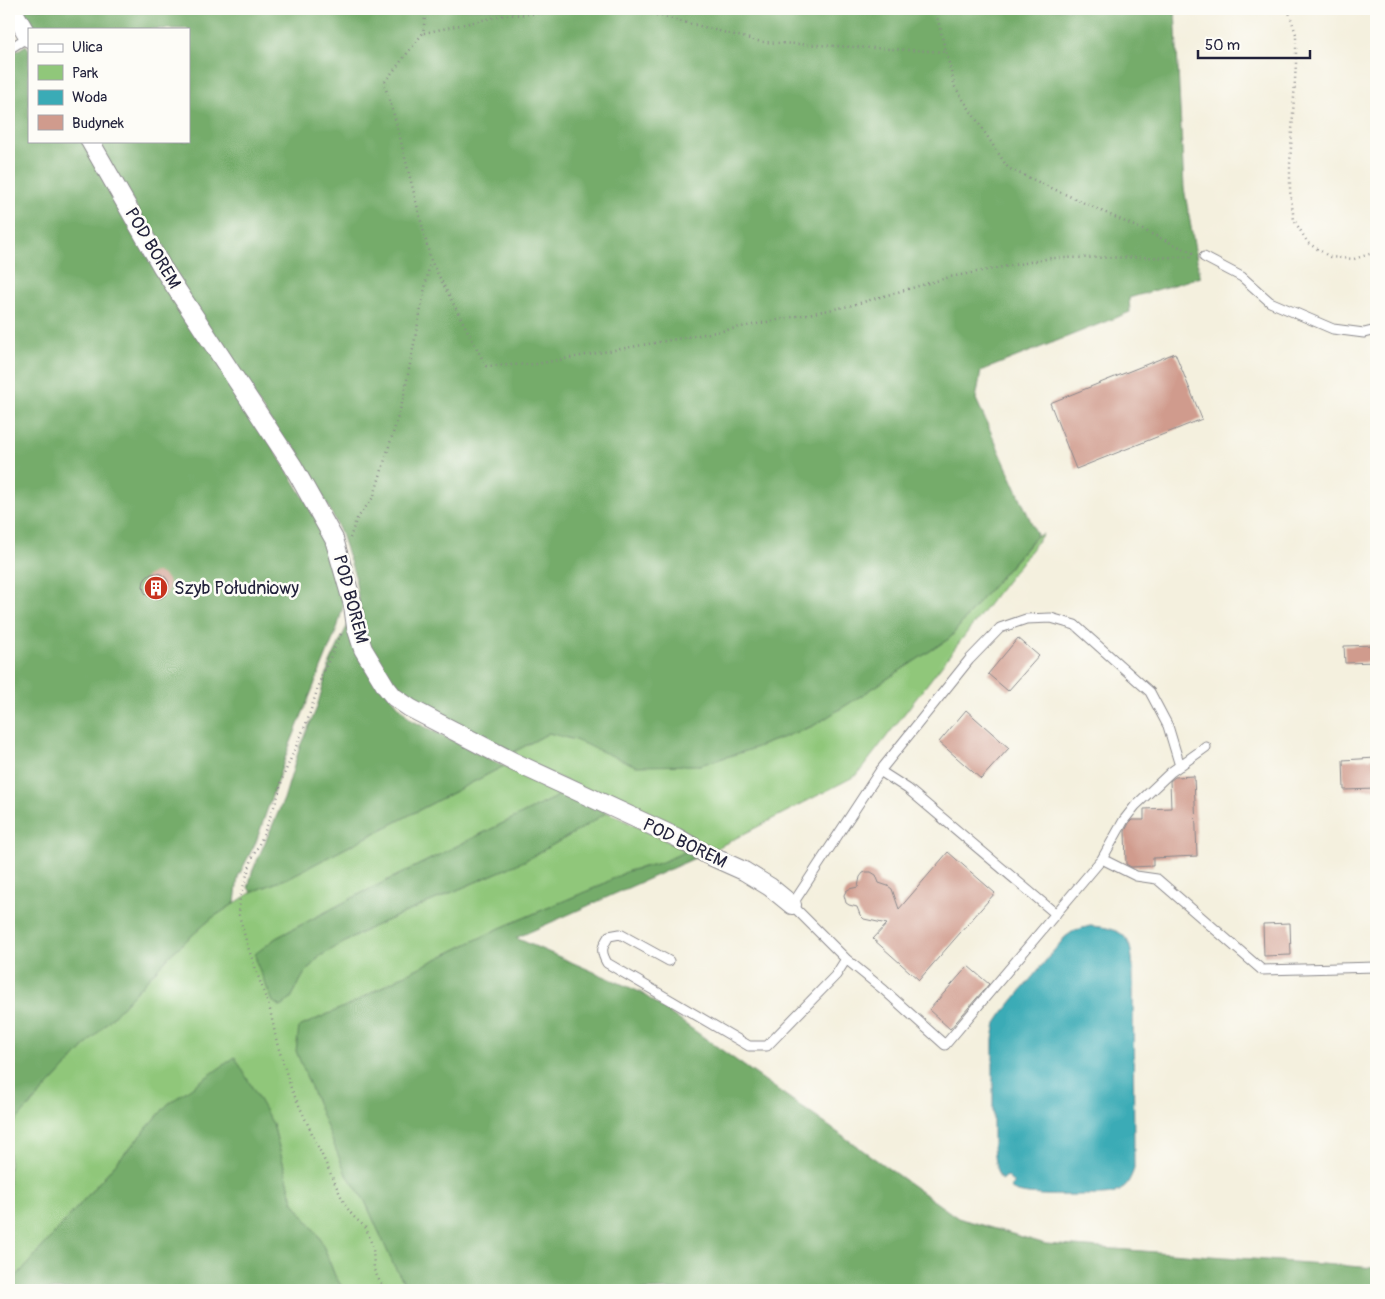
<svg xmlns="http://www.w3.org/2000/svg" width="1385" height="1299" font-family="Pangolin,sans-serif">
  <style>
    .green { fill: #90c77a; stroke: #59745a }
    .forest { fill: #74ac6a; stroke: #4b6752 }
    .water { fill: #3aabb6; stroke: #2e6678 }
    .building { fill: #d09b8d }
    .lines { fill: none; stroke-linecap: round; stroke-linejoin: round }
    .service-casing { stroke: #8b898c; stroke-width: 11 }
    .minor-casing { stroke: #8b898c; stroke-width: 20 }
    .path { stroke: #8b898c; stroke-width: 2.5; stroke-dasharray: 1 4; stroke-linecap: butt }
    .service { stroke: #fff; stroke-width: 9 }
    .minor { stroke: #fff; stroke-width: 18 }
    .labels { text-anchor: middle; stroke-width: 5; stroke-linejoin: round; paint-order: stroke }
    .street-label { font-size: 18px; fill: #22223b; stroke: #fdfcf7 }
    .poi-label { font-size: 18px; fill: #22223b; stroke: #fdfcf7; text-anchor: start }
  </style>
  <rect width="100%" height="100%" fill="#fdfcf7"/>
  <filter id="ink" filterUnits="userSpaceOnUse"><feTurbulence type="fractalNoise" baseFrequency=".02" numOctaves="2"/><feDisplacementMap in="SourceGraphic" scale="10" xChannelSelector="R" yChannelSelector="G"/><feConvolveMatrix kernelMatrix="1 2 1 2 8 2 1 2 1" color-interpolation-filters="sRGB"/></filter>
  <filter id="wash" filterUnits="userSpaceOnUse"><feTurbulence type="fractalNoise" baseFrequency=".0096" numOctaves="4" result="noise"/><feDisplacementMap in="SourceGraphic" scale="20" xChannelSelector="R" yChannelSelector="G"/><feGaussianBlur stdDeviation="1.12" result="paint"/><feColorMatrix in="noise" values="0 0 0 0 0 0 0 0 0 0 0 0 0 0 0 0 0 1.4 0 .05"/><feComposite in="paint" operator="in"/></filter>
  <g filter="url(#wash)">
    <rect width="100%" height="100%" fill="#f4f0de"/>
    <!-- green -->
    <path class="green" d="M1043 534 857 775 711 851 510 754 549 733 575 740 700 765 749 750 813 726 864 694 950 638 977 604 1037 536Z
      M504 766 566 792 362 893 276 938 255 955 273 1001 291 998 304 974 320 956 372 927 524 861 581 829 607 812 687 851 660 863 628 871 597 887 500 928 410 972 353 1003 299 1027 345 1172 365 1201 394 1265 409 1290H344L335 1276 320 1238 293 1201 273 1124 168 1104 9 1285V1128L171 954 212 918 252 892 288 878Z"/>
    <!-- forest -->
    <path class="forest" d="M21 9H1175L1184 188 1200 277 1129 298 1130 312 981 371 976 399 1037 535 977 604 950 638 864 694 813 726 749 750 700 765 636 766 575 740 549 733 510 754 409 702 389 681 365 644 355 576 340 531 325 500 211 334 97 141H189V29H33Z
      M26 45 29 49V141H84L330 540 345 599 337 629 289 747 256 842 238 877 235 903 212 918 171 954 9 1128V56Z
      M349 622 377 681 411 720 504 766 288 878 252 892 248 888 252 872 284 799 300 746 316 710 330 663Z
      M566 792 607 812 581 829 524 861 372 927 320 956 304 974 291 998 281 1007 273 1002 257 964 255 954 276 938 362 893Z
      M687 851 695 858 516 938 640 992 958 1218 1046 1244 1376 1268V1290H409L394 1266 365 1201 345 1172 296 1051 299 1027 353 1003 410 972 500 928 597 887 628 871 660 863Z
      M235 1057 273 1124 293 1201 320 1238 335 1276 344 1290H9V1285L168 1104Z"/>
    <!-- water -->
    <path class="water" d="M1090 926C1105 927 1126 929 1130 947 1132 953 1132 960 1133 967L1134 1169C1130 1180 1126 1189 1115 1193 1105 1196 1093 1195 1083 1195 1065 1195 1046 1196 1028 1194 1022 1193 1015 1192 1010 1188L1014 1183 1006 1176 1001 1180C995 1169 994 1158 993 1146V1039L996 1023 1002 1014 1065 937 1075 930Z"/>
    <g id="blocks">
      <!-- building -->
      <path class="building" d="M1175 353 1202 419 1076 469 1050 403Z
        M143 586a13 13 0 1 1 26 0a13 13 0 1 1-26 0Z
        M1018 638 1039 656 1008 691 988 674Z
        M1376 645V662L1345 663 1344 646Z
        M966 710 1009 748 981 779 939 742Z
        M1376 758V789L1344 790 1343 760Z
        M1194 776 1197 856 1153 858V866L1131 867 1126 864 1125 831 1129 823 1132 820H1144V809L1171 808 1170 781 1175 777Z
        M948 852 995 893 919 980 873 939 887 924 864 919 860 915 857 907 849 905 846 903 844 895 846 891 849 889 858 887 860 877 863 873 866 872H871L876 875 879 883 888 886 892 889 899 909Z
        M1290 923 1291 955 1264 956 1263 924Z
        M968 966 989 984 950 1029 929 1010Z"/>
    </g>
  </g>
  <g filter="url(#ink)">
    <use href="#blocks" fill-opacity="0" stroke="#8b898c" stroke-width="1"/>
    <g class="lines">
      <!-- service casing -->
      <g class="service-casing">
        <path id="service" d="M9 49 28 37
          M1204 257 1242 277 1270 302 1333 329 1364 333 1376 330
          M1180 766 1168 726 1150 692 1075 625 1051 618 1026 619 1000 628 969 660 880 771 792 905 846 959 884 990 945 1045 1102 859 1124 820 1135 806 1171 772 1206 747
          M880 771 908 789 1056 914
          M1102 859 1136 876 1157 879 1262 970 1376 967
          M669 961 620 934 609 936C602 947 600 951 607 963L749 1046H767L836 975 846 959"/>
      </g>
      <!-- minor casing -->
      <g class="minor-casing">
        <path id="minor" d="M12 9 29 38
          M90 141 162 267 293 466 334 539 353 605 356 627 363 649 386 687 394 697 410 708 514 762 676 837 706 854 744 871 770 887 792 905"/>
      </g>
      <!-- path -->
      <path class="path" d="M426 9 423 33 384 83 395 118 431 261 486 366 536 364 721 331 849 306 950 277 1051 258 1192 257
        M935 9 955 87 1008 168 1193 253
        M1288 9 1296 34V63L1290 164V191L1294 220 1308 243 1330 257 1354 259 1376 252
        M424 33 505 15 633 9 762 42 946 52
        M350 538 356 520 374 496 403 400 430 262
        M341 634 322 675 308 719 282 779 278 796 263 836 253 856 240 897 239 915 247 944 270 1010 277 1043 291 1088 345 1205 353 1216 366 1228 373 1247 374 1270 384 1290"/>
      <!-- service -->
      <use href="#service" class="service"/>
      <!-- minor -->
      <use href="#minor" class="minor"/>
    </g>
  </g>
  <!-- icons -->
  <defs>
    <g id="building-disc" transform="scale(1.25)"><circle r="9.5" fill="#c8321e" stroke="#fdfcf7"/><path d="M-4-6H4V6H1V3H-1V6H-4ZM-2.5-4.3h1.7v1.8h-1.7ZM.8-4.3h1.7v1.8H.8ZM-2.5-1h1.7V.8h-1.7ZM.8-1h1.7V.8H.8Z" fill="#fff"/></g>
  </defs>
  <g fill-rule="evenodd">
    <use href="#building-disc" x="156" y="588"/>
  </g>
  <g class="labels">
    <!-- street labels -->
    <g class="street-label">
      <text transform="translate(153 248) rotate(59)" y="6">POD BOREM</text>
      <text transform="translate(351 599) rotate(75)" y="6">POD BOREM</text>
      <text transform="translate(685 843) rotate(26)" y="6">POD BOREM</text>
    </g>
    <!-- poi labels -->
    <g class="poi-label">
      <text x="174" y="594">Szyb Południowy</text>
    </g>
  </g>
  <!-- margin -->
  <rect width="1385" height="1299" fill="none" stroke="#fdfcf7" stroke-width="30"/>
  <!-- legend -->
  <rect x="28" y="28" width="162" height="115" fill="#fdfcf7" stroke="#a5a5ac"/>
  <rect x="38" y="44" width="25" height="8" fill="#ffffff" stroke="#a5a5ac"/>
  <text x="72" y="52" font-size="15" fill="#22223b">Ulica</text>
  <rect x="38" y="65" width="25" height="15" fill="#90c77a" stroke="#a5a5ac"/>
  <text x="72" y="78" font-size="15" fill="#22223b">Park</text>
  <rect x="38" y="90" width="25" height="15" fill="#3aabb6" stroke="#a5a5ac"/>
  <text x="72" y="102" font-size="15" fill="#22223b">Woda</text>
  <rect x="38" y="115" width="25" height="15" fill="#d09b8d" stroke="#a5a5ac"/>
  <text x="72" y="128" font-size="15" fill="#22223b">Budynek</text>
  <!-- scale -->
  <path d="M1198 50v8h112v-8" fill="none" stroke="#22223b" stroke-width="2.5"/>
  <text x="1205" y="50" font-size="15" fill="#22223b" stroke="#fdfcf7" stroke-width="4" paint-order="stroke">50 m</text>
</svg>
